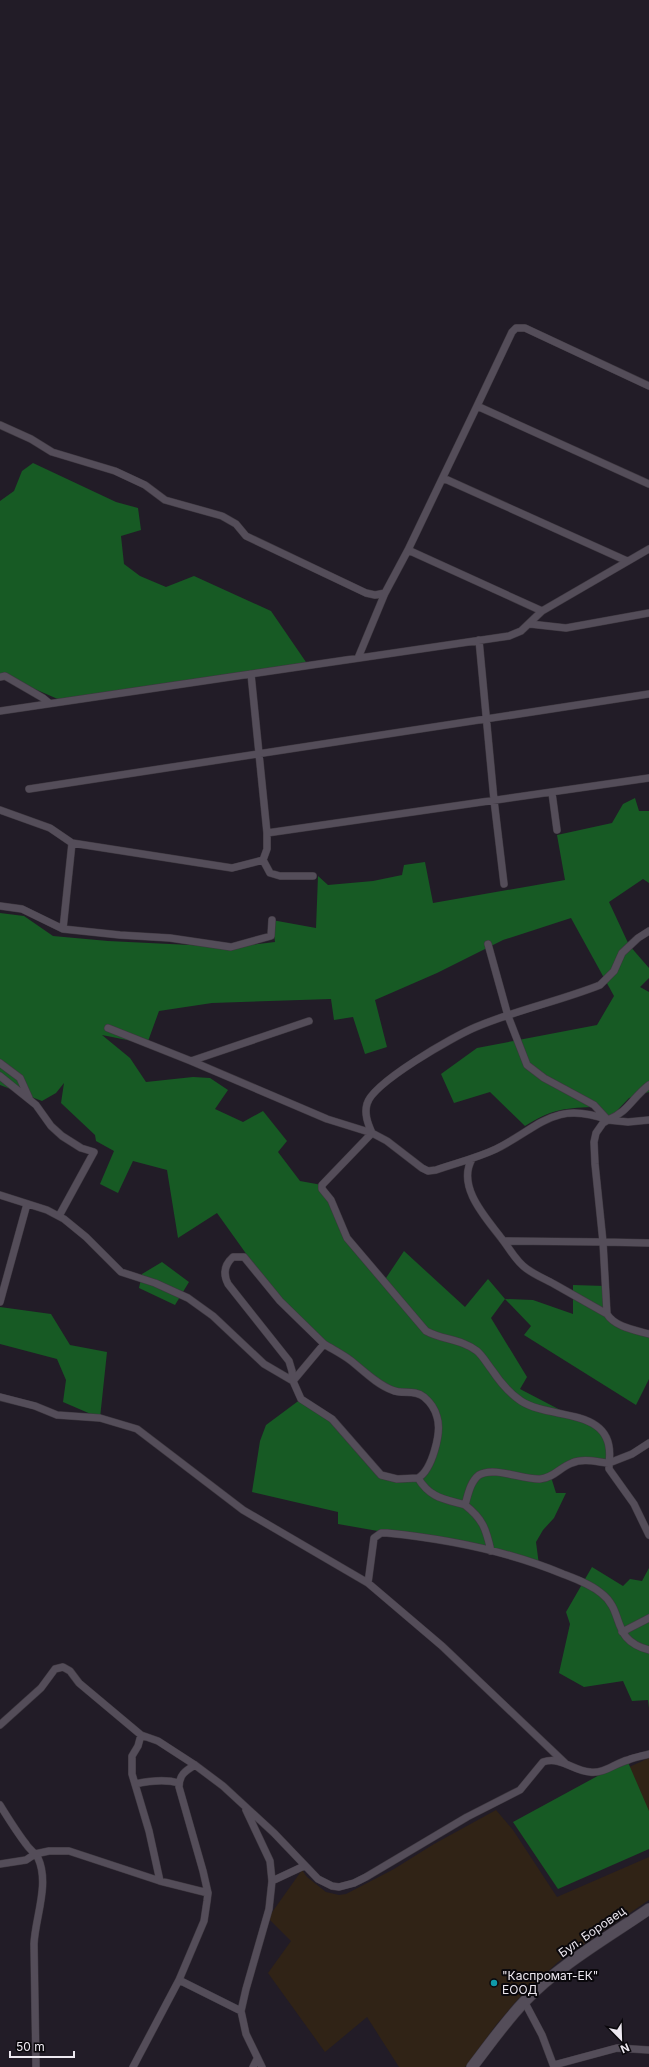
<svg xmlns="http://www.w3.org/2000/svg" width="649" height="2067" font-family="Inter,sans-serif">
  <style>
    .industrial { fill: #302316 }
    .forest { fill: #175a24 }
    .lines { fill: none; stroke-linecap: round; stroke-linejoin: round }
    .street-casing { stroke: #3e3840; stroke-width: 8 }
    .secondary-casing { stroke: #3e3840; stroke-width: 12 }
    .street { stroke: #544d59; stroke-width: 7 }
    .secondary { stroke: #544d59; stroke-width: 11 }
    .culture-dot { fill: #0f9aa8; stroke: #0a080c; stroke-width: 1.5 }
    .labels { text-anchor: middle; stroke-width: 4; stroke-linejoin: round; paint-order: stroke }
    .street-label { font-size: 12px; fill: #ede8f0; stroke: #0a080c }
    .poi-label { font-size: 12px; fill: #ede8f0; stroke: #0a080c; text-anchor: start }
  </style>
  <rect width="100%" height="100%" fill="#221c27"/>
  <!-- industrial -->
  <path class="industrial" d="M649 1758V1820L627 1768Z
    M496 1810 513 1830 557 1897 649 1857V1900L558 1962 518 1999 496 2025 465 2067H399L367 2017 325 2052 268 1973 291 1941 268 1918 302 1870 307 1877 326 1892 339 1895 346 1894 394 1869 434 1844Z"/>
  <!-- forest -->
  <path class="forest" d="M33 463 116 502 138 508 141 530 121 536 124 564 140 576 166 587 194 576 271 611 308 665 60 700 5 676H0V501L14 491 22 471Z
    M635 798 639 811H649V883L643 879 609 902 629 945 649 968V978L640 987 649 992V1092L629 1098 608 1120 592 1107C563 1108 550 1110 525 1126L490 1092 454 1103 441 1074 477 1048 597 1025 614 996 571 918 503 940 437 973 375 1000 387 1047 365 1054 353 1017 334 1020 331 999 212 1003 159 1011 147 1044 102 1035 130 1058 146 1082 193 1077 210 1078 228 1090 215 1109 243 1122 263 1111 287 1141 278 1152 300 1181 322 1185 340 1223 384 1281 404 1251 465 1307 488 1279 505 1299 533 1300 573 1314V1285L605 1286 610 1320 649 1334V1379L636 1405 524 1335 531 1326 505 1299 491 1318 527 1377 520 1389 566 1413 580 1418 607 1437 609 1463 578 1461 551 1477 556 1493H566L554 1518 543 1530 536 1542 539 1565 514 1555 338 1524V1512L252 1492 260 1441 266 1425 301 1399 332 1419 381 1475 418 1478 431 1459 439 1424 422 1396 397 1392 324 1344 280 1301 217 1213 178 1238 167 1170 133 1161 118 1193 100 1184 114 1151 96 1141 95 1135 61 1103 64 1083 56 1093 42 1101 0 1085V913L24 916 53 936 108 941 231 947 275 942 272 920 316 928 318 876 328 885 373 881 402 875 404 865 425 862 433 903 565 880 557 835 612 823 623 804Z
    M162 1262 189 1282 175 1305 139 1288 142 1274Z
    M0 1307 51 1314 70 1345 107 1352 100 1418 63 1402 66 1380 57 1359 0 1344Z
    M592 1567 623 1586 630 1579 642 1581 649 1568V1708L648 1700 632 1701 623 1681 584 1687 559 1673 570 1624 566 1612Z
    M627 1760 649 1811V1849L558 1889 513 1822Z"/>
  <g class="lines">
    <!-- street casing -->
    <g class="street-casing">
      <path id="street" d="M477 406 512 332 516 328H525L649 386
        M0 425 31 439 52 452 115 471 145 485 165 500 222 516 236 524 246 536 366 593 375 595 385 593 408 550 542 611 649 549
        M443 478 627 561
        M408 550 477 406 649 484
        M530 624 566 628 649 613
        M479 640 494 800 504 884
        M358 658 385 593
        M251 674 267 833V849L263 860
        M0 677 5 676 43 698 49 703
        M0 711 509 636 521 631 542 611
        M29 789 649 694
        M552 793 557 830
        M0 810 50 828 72 843 232 868 263 860 270 873 280 876H313
        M267 833 649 778
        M0 906 22 909 63 929 120 935 170 938 231 947 271 936 272 920
        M63 929 72 843
        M488 944 508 1016 527 1065 544 1078 594 1105 606 1118
        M108 1028 191 1061 327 1119 372 1133 387 1141 422 1168 428 1171 436 1170C456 1163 477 1158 496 1149 540 1127 554 1100 608 1120 629 1111 632 1098 649 1085
        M191 1061 309 1021
        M0 1063 20 1078 29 1098
        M0 1076 36 1105 51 1126 62 1136 81 1148 94 1152 59 1216
        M372 1133 322 1185V1189L331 1200 347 1238 426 1331C442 1340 462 1339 477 1351 483 1356 487 1364 492 1370 500 1382 509 1393 521 1401 552 1421 617 1406 609 1463 597 1462 583 1458 572 1463 560 1467 554 1478 540 1479 523 1480 494 1466 479 1475 470 1482 468 1495 465 1505 483 1519 486 1529 491 1551
        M372 1133C368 1124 364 1114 367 1104 372 1083 454 1036 476 1027 516 1010 560 1001 600 985L614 971 622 953 638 938 649 931
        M472 1159C456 1187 487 1219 502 1239 510 1249 516 1262 527 1269 535 1275 545 1279 554 1284 572 1294 589 1304 607 1314
        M0 1195 47 1210 64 1219 86 1237 121 1272 155 1283 188 1298 213 1316 264 1364 293 1381 292 1371 289 1361 228 1284C223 1274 224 1265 233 1257H244L280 1301 324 1344
        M504 1241 603 1242 595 1164 594 1142 596 1133 603 1123 608 1120 628 1122 649 1120
        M649 1243 603 1242 607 1314C615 1327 635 1330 649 1334
        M0 1302 27 1204
        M0 1397 35 1406 57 1415 100 1418 137 1429 243 1510 368 1583
        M649 1443 632 1454 609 1463V1469L634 1504 649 1535
        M418 1478 397 1479 381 1475 332 1419 301 1399 293 1381 324 1344C332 1349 342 1354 350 1360 363 1370 376 1384 392 1390 402 1395 414 1389 424 1397 430 1402 435 1409 437 1417 442 1432 432 1470 418 1478 430 1498 444 1499 465 1505
        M622 1632 649 1618
        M0 1725 41 1688 55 1669 63 1667 70 1671 79 1683 141 1735 158 1741 195 1765 223 1786 274 1833 318 1879 332 1886 339 1887 354 1883 366 1877 467 1817 520 1790 543 1762C561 1756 573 1771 590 1772 604 1774 615 1763 628 1760 635 1757 642 1756 649 1754
        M141 1735 138 1746 132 1756V1774L149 1831 160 1881
        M565 1763 442 1646 368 1583 374 1538 381 1533H387C447 1539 508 1551 563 1574 576 1579 590 1584 601 1593 626 1612 609 1639 649 1650
        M135 1784C149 1781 165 1779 179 1783
        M0 1805C8 1818 16 1831 26 1844 29 1849 35 1853 38 1858 50 1884 35 1918 34 1944L36 2067
        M246 1810 270 1861 272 1881 269 1909 246 1989 241 2011 246 2034 262 2067
        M0 1864 26 1860 35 1854 49 1851H69L160 1881 208 1893
        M272 1881 304 1866
        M179 1980 241 2011
        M524 2001 542 2035 554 2067
        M554 2065 617 2048 649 2050
        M133 2067 179 1980 204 1921 207 1901 208 1893 203 1871 179 1787C179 1775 185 1771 195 1765
        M253 2067 257 2059"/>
    </g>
    <!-- secondary casing -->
    <g class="secondary-casing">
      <path id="secondary" d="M472 2067C489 2045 505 2022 524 2002 559 1965 607 1938 649 1909"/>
    </g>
    <!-- street -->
    <use href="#street" class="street"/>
    <!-- secondary -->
    <use href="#secondary" class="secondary"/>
  </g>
  <!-- markers -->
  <circle class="culture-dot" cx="494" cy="1983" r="4"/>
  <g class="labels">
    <!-- street labels -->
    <g class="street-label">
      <text transform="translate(592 1932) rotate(-35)" y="4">Бул. Боровец</text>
    </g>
    <!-- poi labels -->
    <g class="poi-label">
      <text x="502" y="1980">"Каспромат-ЕК"<tspan x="502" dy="14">ЕООД</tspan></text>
    </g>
  </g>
  <!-- north arrow -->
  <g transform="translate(621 2039) rotate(157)" stroke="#0a080c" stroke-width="3" paint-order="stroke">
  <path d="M0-3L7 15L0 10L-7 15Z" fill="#ede8f0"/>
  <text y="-6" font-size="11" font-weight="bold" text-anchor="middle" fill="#ede8f0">N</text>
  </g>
  <!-- scale -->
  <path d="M10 2051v6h64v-6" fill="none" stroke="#ede8f0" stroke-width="2"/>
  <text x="16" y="2051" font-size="12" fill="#ede8f0" stroke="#0a080c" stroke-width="3" paint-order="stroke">50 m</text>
</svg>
